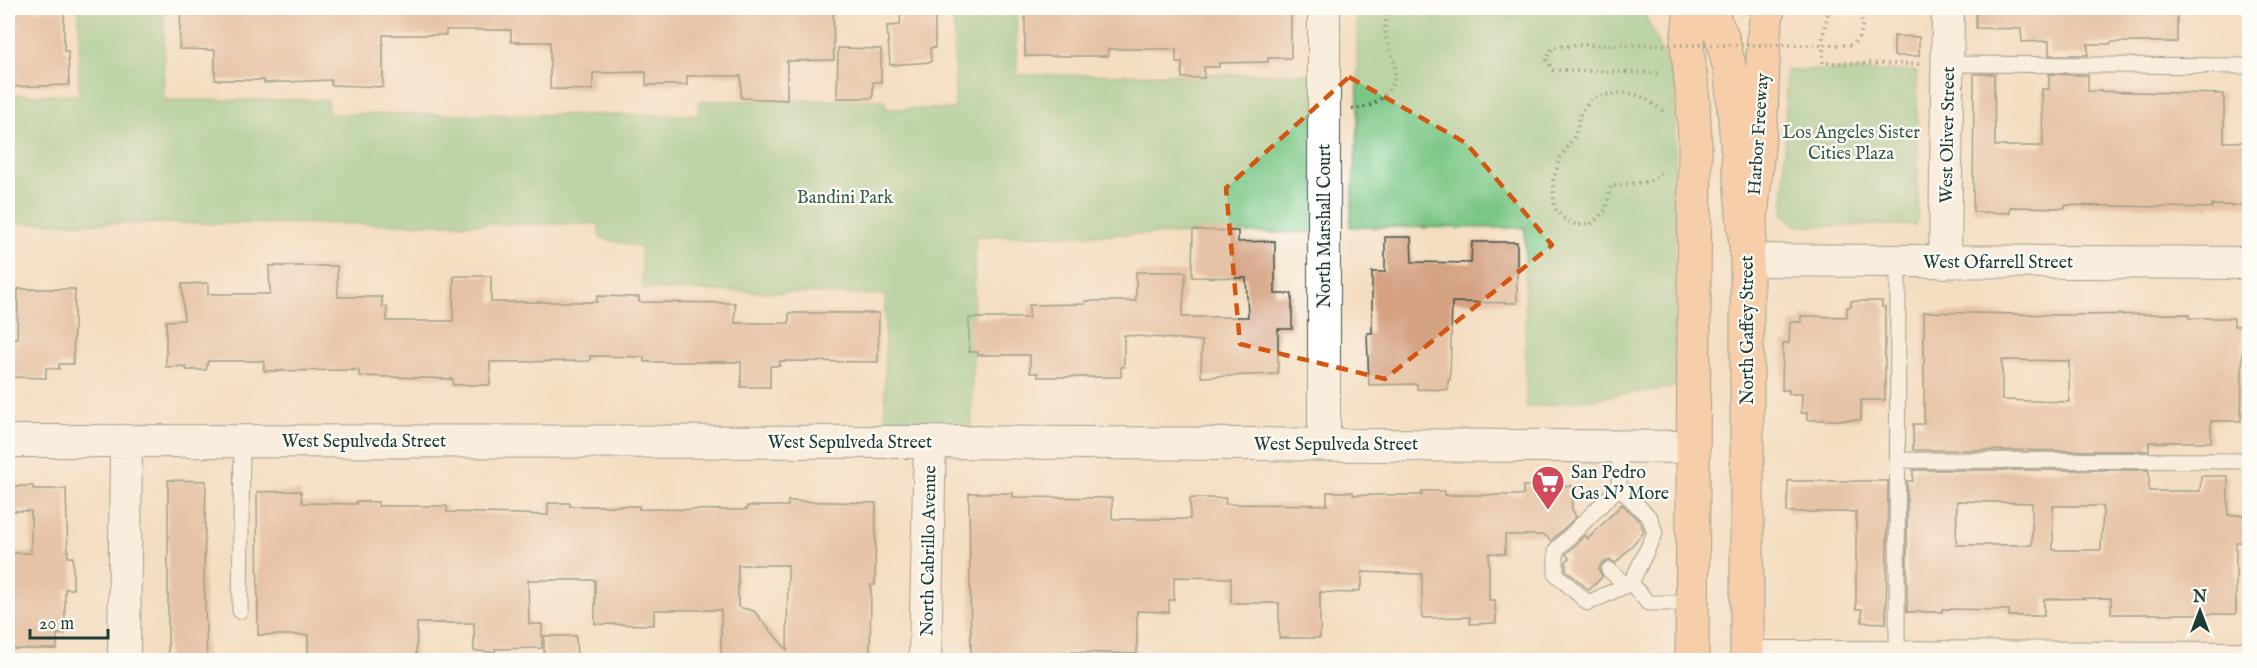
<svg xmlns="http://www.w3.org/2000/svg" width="2257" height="668" font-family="'IM FELL English',serif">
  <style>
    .green { fill: #79c685; stroke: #4c825c; stroke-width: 1.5 }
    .building { fill: #d5a384; fill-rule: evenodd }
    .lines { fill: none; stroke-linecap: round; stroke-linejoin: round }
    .service-casing { stroke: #3f5549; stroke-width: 17 }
    .minor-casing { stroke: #3f5549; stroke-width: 34 }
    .primary-casing { stroke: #3f5549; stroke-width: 35 }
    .motorway-casing { stroke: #3f5549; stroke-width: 35 }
    .path { stroke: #3f5549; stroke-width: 4; stroke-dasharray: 1.5 4.5; stroke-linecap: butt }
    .service { stroke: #fff; stroke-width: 15 }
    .minor { stroke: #fff; stroke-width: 32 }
    .primary { stroke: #fbbb8d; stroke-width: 33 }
    .motorway { stroke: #fbbb8d; stroke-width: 33 }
    .path-bridge { stroke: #3f5549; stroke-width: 4; stroke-dasharray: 1.5 4.5; stroke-linecap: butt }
    .marked { fill: none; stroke: #d45610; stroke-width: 4.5; stroke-dasharray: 12 8; stroke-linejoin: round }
    .labels { text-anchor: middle; stroke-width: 4.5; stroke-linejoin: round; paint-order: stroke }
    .park-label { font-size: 18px; fill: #365f48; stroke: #fdfcf7 }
    .street-label { font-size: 18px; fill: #1f3d34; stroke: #fdfcf7 }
    .poi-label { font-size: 18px; fill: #1f3d34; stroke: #fdfcf7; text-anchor: start }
  </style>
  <rect width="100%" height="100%" fill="#fdfcf7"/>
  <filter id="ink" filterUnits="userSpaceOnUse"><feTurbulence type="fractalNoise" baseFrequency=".0167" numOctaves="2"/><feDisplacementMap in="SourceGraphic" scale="12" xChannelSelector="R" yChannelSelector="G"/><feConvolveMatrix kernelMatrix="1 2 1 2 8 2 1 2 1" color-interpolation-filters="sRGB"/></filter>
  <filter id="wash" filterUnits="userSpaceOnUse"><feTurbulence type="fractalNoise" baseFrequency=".008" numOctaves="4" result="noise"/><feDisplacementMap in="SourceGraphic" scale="24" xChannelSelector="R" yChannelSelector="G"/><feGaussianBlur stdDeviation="1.35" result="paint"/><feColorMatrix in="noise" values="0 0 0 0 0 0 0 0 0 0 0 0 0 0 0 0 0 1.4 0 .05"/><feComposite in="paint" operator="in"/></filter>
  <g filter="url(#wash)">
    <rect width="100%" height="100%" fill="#f4dec2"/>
    <!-- green -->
    <path class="green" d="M79 8H164V100H327L329 114 698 115 699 101 884 100 886 109H955L954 8H1016L1017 75 1315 74 1316 232 975 236 971 438H885V295L643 289 641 247 600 238 599 224 8 223V95H79Z
      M1357 8H1642L1675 81V387L1526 408 1525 228 1350 227 1358 126Z
      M1786 70 1917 71 1918 219 1915 225 1797 226 1784 214Z"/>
    <g id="blocks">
      <!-- building -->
      <path class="building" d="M181 8H833L834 60 787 61V100L741 98V76H687V85H646V72L593 73V90L550 89V42H511V30H446V35H383V87L331 85V80L264 83V80H215V50L179 49Z
        M901 8H935V48H930L931 62 890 65 887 26 900 25Z
        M1025 8H1291V58H1268V62L1219 63V67H1204V78H1182V63H1176V49H1108V56H1025Z
        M1976 8H2177V42H2111V44H2088V55H2049V41L2022 42 2021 29 1976 28Z
        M8 10H64V51H68L69 85 8 87Z
        M1894 36 1919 37V56H1894Z
        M838 48 881 49V82H873V98H837Z
        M1974 74H1994L1995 146H2043L2042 89H2049V74L2088 75V91L2224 94V142H2250V206L2212 205V208L2065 205V208L2010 207V213L1973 212Z
        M1193 230 1238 231V242L1275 241V294H1292V329H1278V374L1201 377 1202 341 1124 335V367H1121V377H1038V373H1030V355H978V352H969V318H1029V305L1085 304V301H1136V272H1186L1182 317H1248L1246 278 1192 277Z
        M1385 237H1411L1412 262 1471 263 1472 242H1517V303L1452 302 1450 380H1448V390L1417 389V384L1369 385 1367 333H1372V272H1385Z
        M269 266H337L338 297H382V307H387V321H453L454 276H491V302H597V296L639 297V302L735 303V323H789V313H879L878 362 780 361V366H770V387H741V362H644V357L590 356V361L490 362V385H453V379L359 376V370L264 371V361H208L206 370H186V366L166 367V321L184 320 182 284 208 283V294H270Z
        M18 289H75L73 364H59V369L46 368V378L13 377 14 338H17Z
        M1851 301H1882V307H1885V400H1861V420H1807V413H1801L1802 394H1789V390H1782L1783 343H1789L1790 322H1801V316L1847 317V307H1851Z
        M1924 312 2058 315 2189 314V318H2234V326H2243L2241 421H2211V442H2149V451L1913 450V424H1924ZM2002 360 2069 361V402L2002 400Z
        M1913 470H2149V491H2200L2201 476H2228V515H2246V542H2236V614H2111V598L2044 599V616H2009V610L1942 609V612H1907V481H1913ZM1957 501 2032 503V545H1956ZM2053 506H2103L2101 550H2053Z
        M168 480 206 481 204 577 207 660H168Z
        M1788 481H1888L1886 623 1862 622V609H1856V512H1787Z
        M11 486H33V489H66L68 557H73V589H65V634H57V649H8V553H31V511H11Z
        M1523 486H1572V509L1576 517 1551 541 1545 535H1505V554L1489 553V600H1495L1496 623 1470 624V617L1422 618V574L1362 572V586H1360V591H1353V593L1320 592V638H1279V603H1231V578L1174 577V600H1169V612L1137 611V654L1071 652 1061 653V660H971L969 493H1013V497L1112 498V519H1190V498H1226L1225 504 1327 505V492H1353V495H1422V491H1445V495H1523Z
        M301 491 302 503 356 504V501L378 502V506H447V512L548 515V503H570V506H639V509L741 510 747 509V506H788V501L876 503 875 585H871L870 660H721V610H654V625L595 624V580H528L529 624H542V648L495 649V652L474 651V623H417L416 660H308V635H258L257 492ZM738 565H788L787 650 754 611 738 607Z
        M1622 504 1641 523 1644 532 1616 563 1610 560 1602 563 1599 569 1602 577 1589 590 1566 570V562L1569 558 1566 554 1585 535 1588 539Z
        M544 636H576L577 660H544Z"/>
    </g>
  </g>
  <g filter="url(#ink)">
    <use href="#blocks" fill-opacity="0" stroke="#3f5549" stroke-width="1.5"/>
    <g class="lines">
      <!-- service casing -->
      <g class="service-casing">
        <path id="service" d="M1947 64 2250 66
          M1620 446 1619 487 1650 518 1655 533 1631 583 1648 603H1692
          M1897 460 2250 461
          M1619 487 1556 550V574L1588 603 1631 583
          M1609 570 1626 585
          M240 611 242 441
          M1897 660 1898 261"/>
      </g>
      <!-- minor casing -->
      <g class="minor-casing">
        <path id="minor" d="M1324 8V444
          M1747 260 2250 263
          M1945 262 1948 8
          M8 441 930 442 1693 447
          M1747 657 2250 658
          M124 660 126 441
          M925 660 930 442"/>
      </g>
      <!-- primary casing -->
      <g class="primary-casing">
        <path id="primary" d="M1691 8 1687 44 1693 100 1695 142 1692 660
          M1703 8 1715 22 1722 36 1731 74 1747 260V660"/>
      </g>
      <!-- motorway casing -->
      <g class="motorway-casing">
        <path id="motorway" d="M1747 260 1761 118 1764 34 1768 8"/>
      </g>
      <!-- path -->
      <path class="path" d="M1829 8 1823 35V63L1919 64
        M1626 72 1661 73
        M1352 109C1373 108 1393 95 1395 72 1396 60 1388 48 1386 36 1384 26 1386 17 1388 8
        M1663 111C1634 89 1628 91 1593 97L1581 112 1575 136 1560 158 1553 181 1554 207 1563 218 1576 225 1591 224 1606 210 1611 186 1648 182 1665 171"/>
      <!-- service -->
      <use href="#service" class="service"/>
      <!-- minor -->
      <use href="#minor" class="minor"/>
      <!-- primary -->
      <use href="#primary" class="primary"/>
      <!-- motorway -->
      <use href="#motorway" class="motorway"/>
      <!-- path-bridge -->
      <path class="path-bridge" d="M1626 72 1553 70 1546 59 1553 47 1581 45H1851C1865 37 1862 22 1862 8"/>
    </g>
  </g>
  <!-- marked area -->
  <path d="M0 0H2257V668H0ZM1349 77 1466 143 1552 245 1385 379 1240 344 1226 188Z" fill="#f4dec2" fill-opacity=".55" fill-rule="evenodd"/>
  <path class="marked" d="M1349 77 1466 143 1552 245 1385 379 1240 344 1226 188Z"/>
  <!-- icons -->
  <defs>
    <g id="supermarket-pin" transform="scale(1.725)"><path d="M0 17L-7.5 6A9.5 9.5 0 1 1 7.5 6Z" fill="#d1495b" stroke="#fdfcf7"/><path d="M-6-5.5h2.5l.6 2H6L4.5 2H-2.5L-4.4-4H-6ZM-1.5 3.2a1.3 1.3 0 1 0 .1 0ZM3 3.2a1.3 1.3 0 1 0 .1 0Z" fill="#fff"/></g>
  </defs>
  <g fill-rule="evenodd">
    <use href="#supermarket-pin" x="1548" y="482"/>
  </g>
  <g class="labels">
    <!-- park labels -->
    <g class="park-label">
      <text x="1851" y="138">Los Angeles Sister<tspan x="1851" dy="21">Cities Plaza</tspan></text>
      <text x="845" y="203">Bandini Park</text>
    </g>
    <!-- street labels -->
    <g class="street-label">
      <text transform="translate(1758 134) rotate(-86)" y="6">Harbor Freeway</text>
      <text transform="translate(1947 135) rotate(-89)" y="6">West Oliver Street</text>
      <text transform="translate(1324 226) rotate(-90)" y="6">North Marshall Court</text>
      <text x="1998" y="268">West Ofarrell Street</text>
      <text transform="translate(1747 330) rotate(-90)" y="6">North Gaffey Street</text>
      <text x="364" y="447">West Sepulveda Street</text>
      <text x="850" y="448">West Sepulveda Street</text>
      <text x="1336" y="450">West Sepulveda Street</text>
      <text transform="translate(928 551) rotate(-89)" y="6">North Cabrillo Avenue</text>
    </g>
    <!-- poi labels -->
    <g class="poi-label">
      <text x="1571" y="478">San Pedro<tspan x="1571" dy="21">Gas N' More</tspan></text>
    </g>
  </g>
  <!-- margin -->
  <rect width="2257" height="668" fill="none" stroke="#fdfcf7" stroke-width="30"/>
  <!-- north arrow -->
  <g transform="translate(2200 611)" stroke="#fdfcf7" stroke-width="4.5" paint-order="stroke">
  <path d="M0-4.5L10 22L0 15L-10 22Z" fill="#1f3d34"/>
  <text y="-9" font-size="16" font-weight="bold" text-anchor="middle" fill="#1f3d34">N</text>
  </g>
  <!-- scale -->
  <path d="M30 629v9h78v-9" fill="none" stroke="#1f3d34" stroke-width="3"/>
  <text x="39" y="629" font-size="18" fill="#1f3d34" stroke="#fdfcf7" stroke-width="4.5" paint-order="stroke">20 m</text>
</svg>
